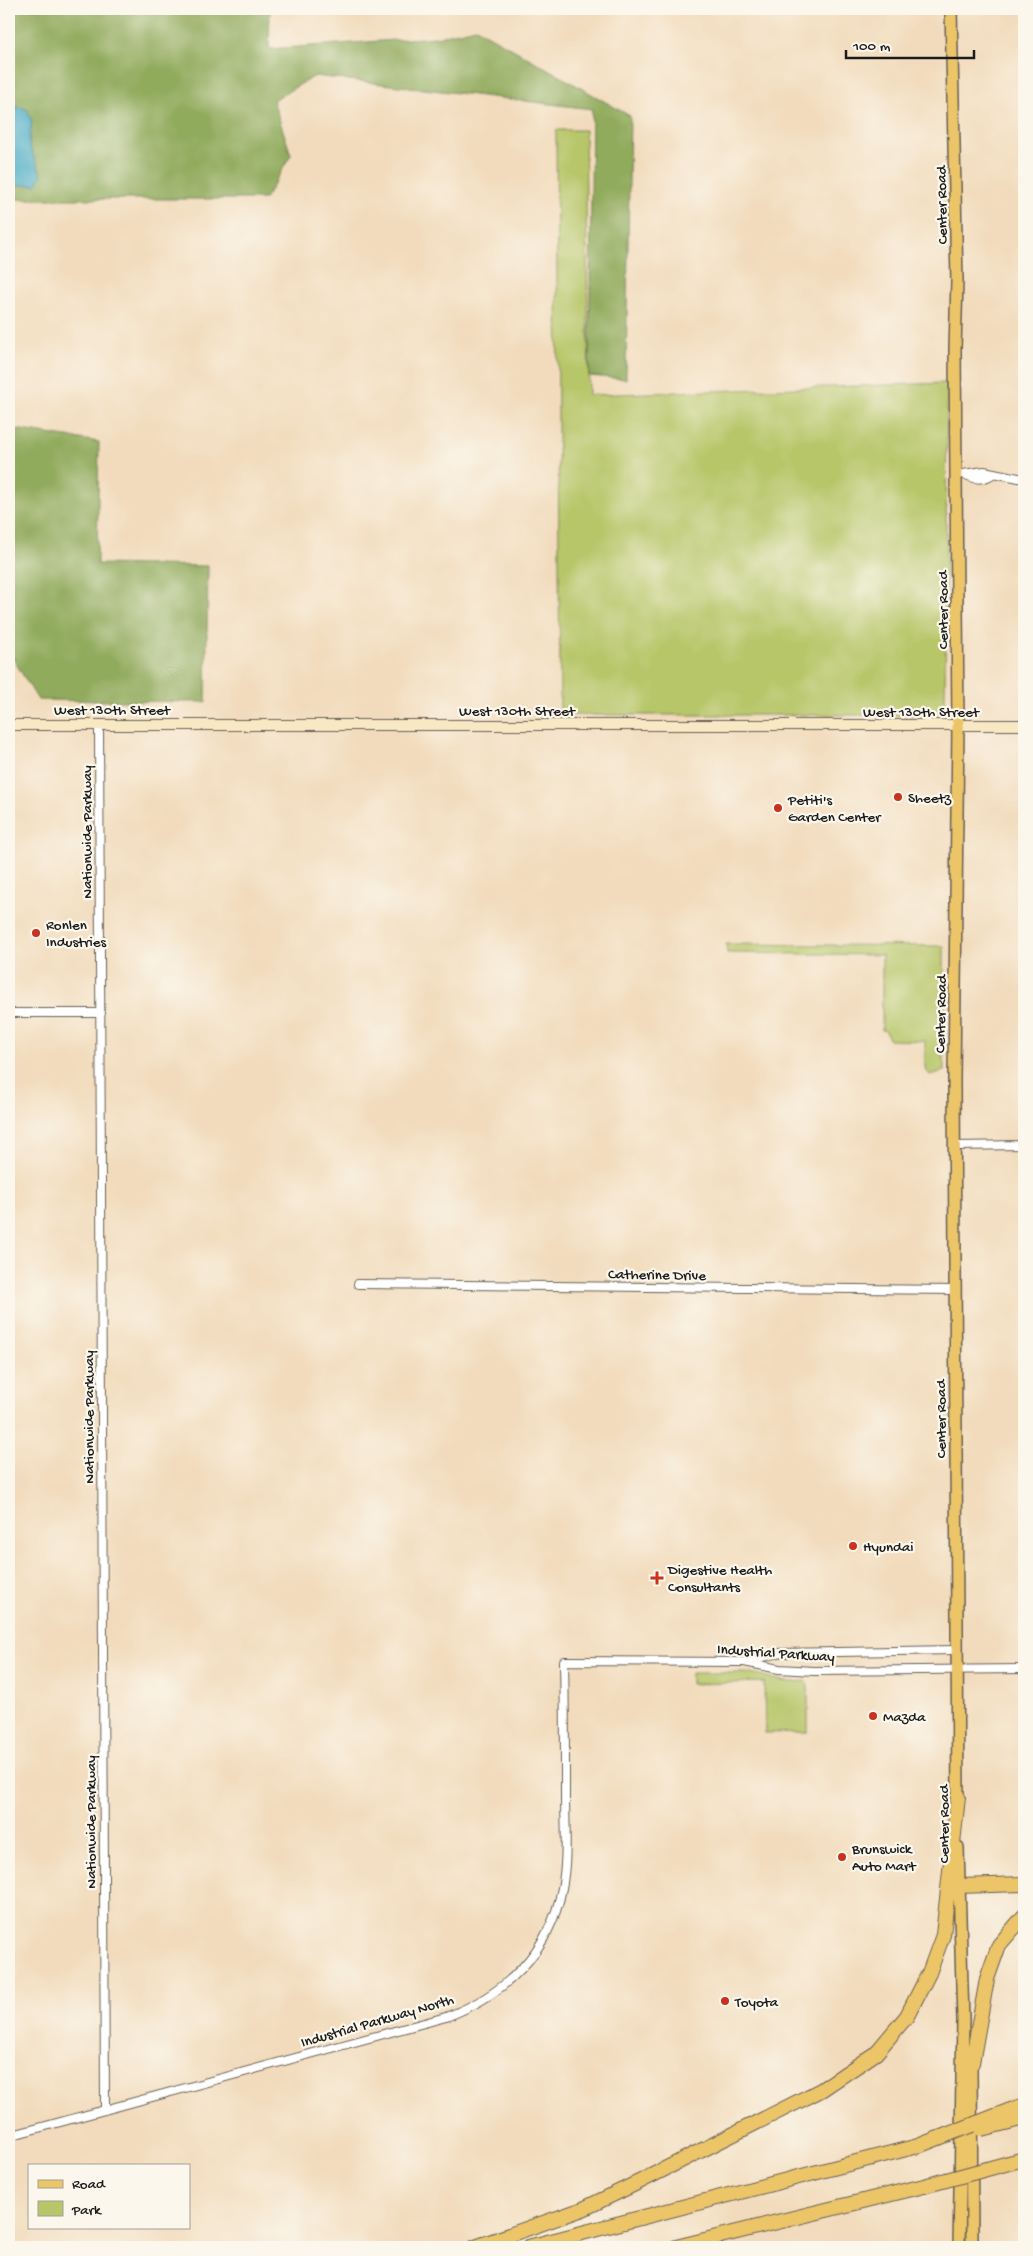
<svg xmlns="http://www.w3.org/2000/svg" width="1033" height="2256" font-family="'Gochi Hand',sans-serif">
  <style>
    .green { fill: #b7c669; stroke: #6a7142 }
    .forest { fill: #91ab5d; stroke: #56643c }
    .water { fill: #47abc6; stroke: #326471 }
    .lines { fill: none; stroke-linecap: round; stroke-linejoin: round }
    .street-casing { stroke: #675f54; stroke-width: 10 }
    .secondary-casing { stroke: #675f54; stroke-width: 12 }
    .primary-casing { stroke: #675f54; stroke-width: 14 }
    .highway-casing { stroke: #675f54; stroke-width: 16 }
    .street { stroke: #fff; stroke-width: 8 }
    .secondary { stroke: #f8e8c3; stroke-width: 10 }
    .primary { stroke: #edc569; stroke-width: 11 }
    .highway { stroke: #edc569; stroke-width: 14 }
    .highway-bridge-casing { stroke: #675f54; stroke-width: 16; stroke-linecap: butt }
    .highway-bridge { stroke: #edc569; stroke-width: 14 }
    .poi-dot { fill: #c8321e; stroke: #fbf7ec; stroke-width: 2 }
    .labels { text-anchor: middle; stroke-width: 4.5; stroke-linejoin: round; paint-order: stroke }
    .street-label { font-size: 15px; fill: #1c1c1c; stroke: #fbf7ec }
    .poi-label { font-size: 15px; fill: #1c1c1c; stroke: #fbf7ec; text-anchor: start }
  </style>
  <rect width="100%" height="100%" fill="#fbf7ec"/>
  <filter id="ink" filterUnits="userSpaceOnUse"><feTurbulence type="fractalNoise" baseFrequency=".02" numOctaves="2"/><feDisplacementMap in="SourceGraphic" scale="10" xChannelSelector="R" yChannelSelector="G"/><feConvolveMatrix kernelMatrix="1 2 1 2 8 2 1 2 1" color-interpolation-filters="sRGB"/></filter>
  <filter id="wash" filterUnits="userSpaceOnUse"><feTurbulence type="fractalNoise" baseFrequency=".0096" numOctaves="4" result="noise"/><feDisplacementMap in="SourceGraphic" scale="20" xChannelSelector="R" yChannelSelector="G"/><feGaussianBlur stdDeviation="1.12" result="paint"/><feColorMatrix in="noise" values="0 0 0 0 0 0 0 0 0 0 0 0 0 0 0 0 0 1.4 0 .05"/><feComposite in="paint" operator="in"/></filter>
  <g filter="url(#wash)">
    <rect width="100%" height="100%" fill="#f2dbbc"/>
    <!-- green -->
    <path class="green" d="M556 130H585L589 395 947 383 945 705 940 712 930 715H563L560 707Z
      M726 944 944 946V1071L930 1075 925 1069V1041L889 1040 886 1031 882 1030V955L727 953Z
      M691 1673H751L787 1682 806 1681 808 1686V1732L765 1733 764 1682 691 1684Z"/>
    <!-- forest -->
    <path class="forest" d="M9 9H270L269 49 436 37 476 28 630 116 626 379 589 376 592 109 315 76 273 100 291 155 265 199H9Z
      M9 428 99 442 97 564 208 566 206 702 38 700 9 652Z"/>
    <!-- water -->
    <path class="water" d="M9 105 27 109 32 121 29 145 42 176 36 185H9Z"/>
  </g>
  <g filter="url(#ink)">
    <g class="lines">
      <!-- street casing -->
      <g class="street-casing">
        <path id="street" d="M956 475 984 471 1024 479
          M966 475C977 480 983 480 993 474
          M99 724 105 2110
          M9 1013H101
          M954 1146 1024 1145
          M358 1284 955 1290
          M746 1661 780 1653 956 1650
          M9 2136 446 2017C505 1995 550 1952 562 1888 568 1857 565 1825 565 1794 565 1749 565 1705 564 1661L744 1662 779 1669 814 1671 1024 1669"/>
      </g>
      <!-- secondary casing -->
      <g class="secondary-casing">
        <path id="secondary" d="M9 725H1024"/>
      </g>
      <!-- primary casing -->
      <g class="primary-casing">
        <path id="primary" d="M951 9 957 281 955 349 958 725 954 1079 958 1806
          M958 1847 963 2020 959 2247
          M971 2056 972 2247"/>
      </g>
      <!-- highway casing -->
      <g class="highway-casing">
        <path id="highway" d="M958 1886 1024 1884
          M972 2063 987 1979 999 1945 1024 1916
          M1008 2111 1024 2105
          M1009 2122 1024 2118
          M1009 2163 1024 2159
          M475 2247 583 2209 637 2183 821 2090 876 2053 907 2016 929 1973 943 1935 958 1797
          M528 2247 918 2146
          M676 2247 924 2186"/>
      </g>
      <!-- street -->
      <use href="#street" class="street"/>
      <!-- secondary -->
      <use href="#secondary" class="secondary"/>
      <!-- primary -->
      <use href="#primary" class="primary"/>
      <!-- highway -->
      <use href="#highway" class="highway"/>
      <!-- highway-bridge casing -->
      <g class="highway-bridge-casing">
        <path id="highway-bridge" d="M981 2129 1009 2122
          M918 2146 1008 2111
          M924 2186 1009 2163"/>
      </g>
      <!-- highway-bridge -->
      <use href="#highway-bridge" class="highway-bridge"/>
    </g>
  </g>
  <!-- markers -->
  <g class="poi-dot">
    <circle cx="898" cy="797" r="5"/>
    <circle cx="778" cy="808" r="5"/>
    <circle cx="36" cy="933" r="5"/>
    <circle cx="853" cy="1546" r="5"/>
    <path d="M654.5 1570.5h5v5h5v5h-5v5h-5v-5h-5v-5h5z"/>
    <circle cx="873" cy="1716" r="5"/>
    <circle cx="842" cy="1857" r="5"/>
    <circle cx="725" cy="2001" r="5"/>
  </g>
  <g class="labels">
    <!-- street labels -->
    <g class="street-label">
      <text transform="translate(941 205) rotate(-91)" y="5">Center Road</text>
      <text transform="translate(942 610) rotate(-90)" y="5">Center Road</text>
      <text x="112" y="714">West 130th Street</text>
      <text x="517" y="715">West 130th Street</text>
      <text x="921" y="716">West 130th Street</text>
      <text transform="translate(86 832) rotate(-90)" y="5">Nationwide Parkway</text>
      <text transform="translate(940 1014) rotate(-89)" y="5">Center Road</text>
      <text transform="translate(657 1274) rotate(1)" y="5">Catherine Drive</text>
      <text transform="translate(88 1417) rotate(-90)" y="5">Nationwide Parkway</text>
      <text transform="translate(940 1419) rotate(-90)" y="5">Center Road</text>
      <text transform="translate(776 1652) rotate(4)" y="5">Industrial Parkway</text>
      <text transform="translate(90 1822) rotate(-90)" y="5">Nationwide Parkway</text>
      <text transform="translate(943 1824) rotate(-90)" y="5">Center Road</text>
      <text transform="translate(377 2020) rotate(-16)" y="5">Industrial Parkway North</text>
    </g>
    <!-- poi labels -->
    <g class="poi-label">
      <text x="908" y="802">Sheetz</text>
      <text x="788" y="804">Petiti's<tspan x="788" dy="17">Garden Center</tspan></text>
      <text x="46" y="929">Ronlen<tspan x="46" dy="17">Industries</tspan></text>
      <text x="863" y="1551">Hyundai</text>
      <text x="668" y="1574">Digestive Health<tspan x="668" dy="17">Consultants</tspan></text>
      <text x="883" y="1721">Mazda</text>
      <text x="852" y="1853">Brunswick<tspan x="852" dy="17">Auto Mart</tspan></text>
      <text x="735" y="2006">Toyota</text>
    </g>
  </g>
  <!-- margin -->
  <rect width="1033" height="2256" fill="none" stroke="#fbf7ec" stroke-width="30"/>
  <!-- legend -->
  <rect x="28" y="2164" width="162" height="65" fill="#fbf7ec" stroke="#a29f99"/>
  <rect x="38" y="2180" width="25" height="8" fill="#edc569" stroke="#a29f99"/>
  <text x="72" y="2188" font-size="15" fill="#1c1c1c">Road</text>
  <rect x="38" y="2201" width="25" height="15" fill="#b7c669" stroke="#a29f99"/>
  <text x="72" y="2214" font-size="15" fill="#1c1c1c">Park</text>
  <!-- scale -->
  <path d="M846 50v8h128v-8" fill="none" stroke="#1c1c1c" stroke-width="2.5"/>
  <text x="853" y="50" font-size="15" fill="#1c1c1c" stroke="#fbf7ec" stroke-width="4" paint-order="stroke">100 m</text>
</svg>
